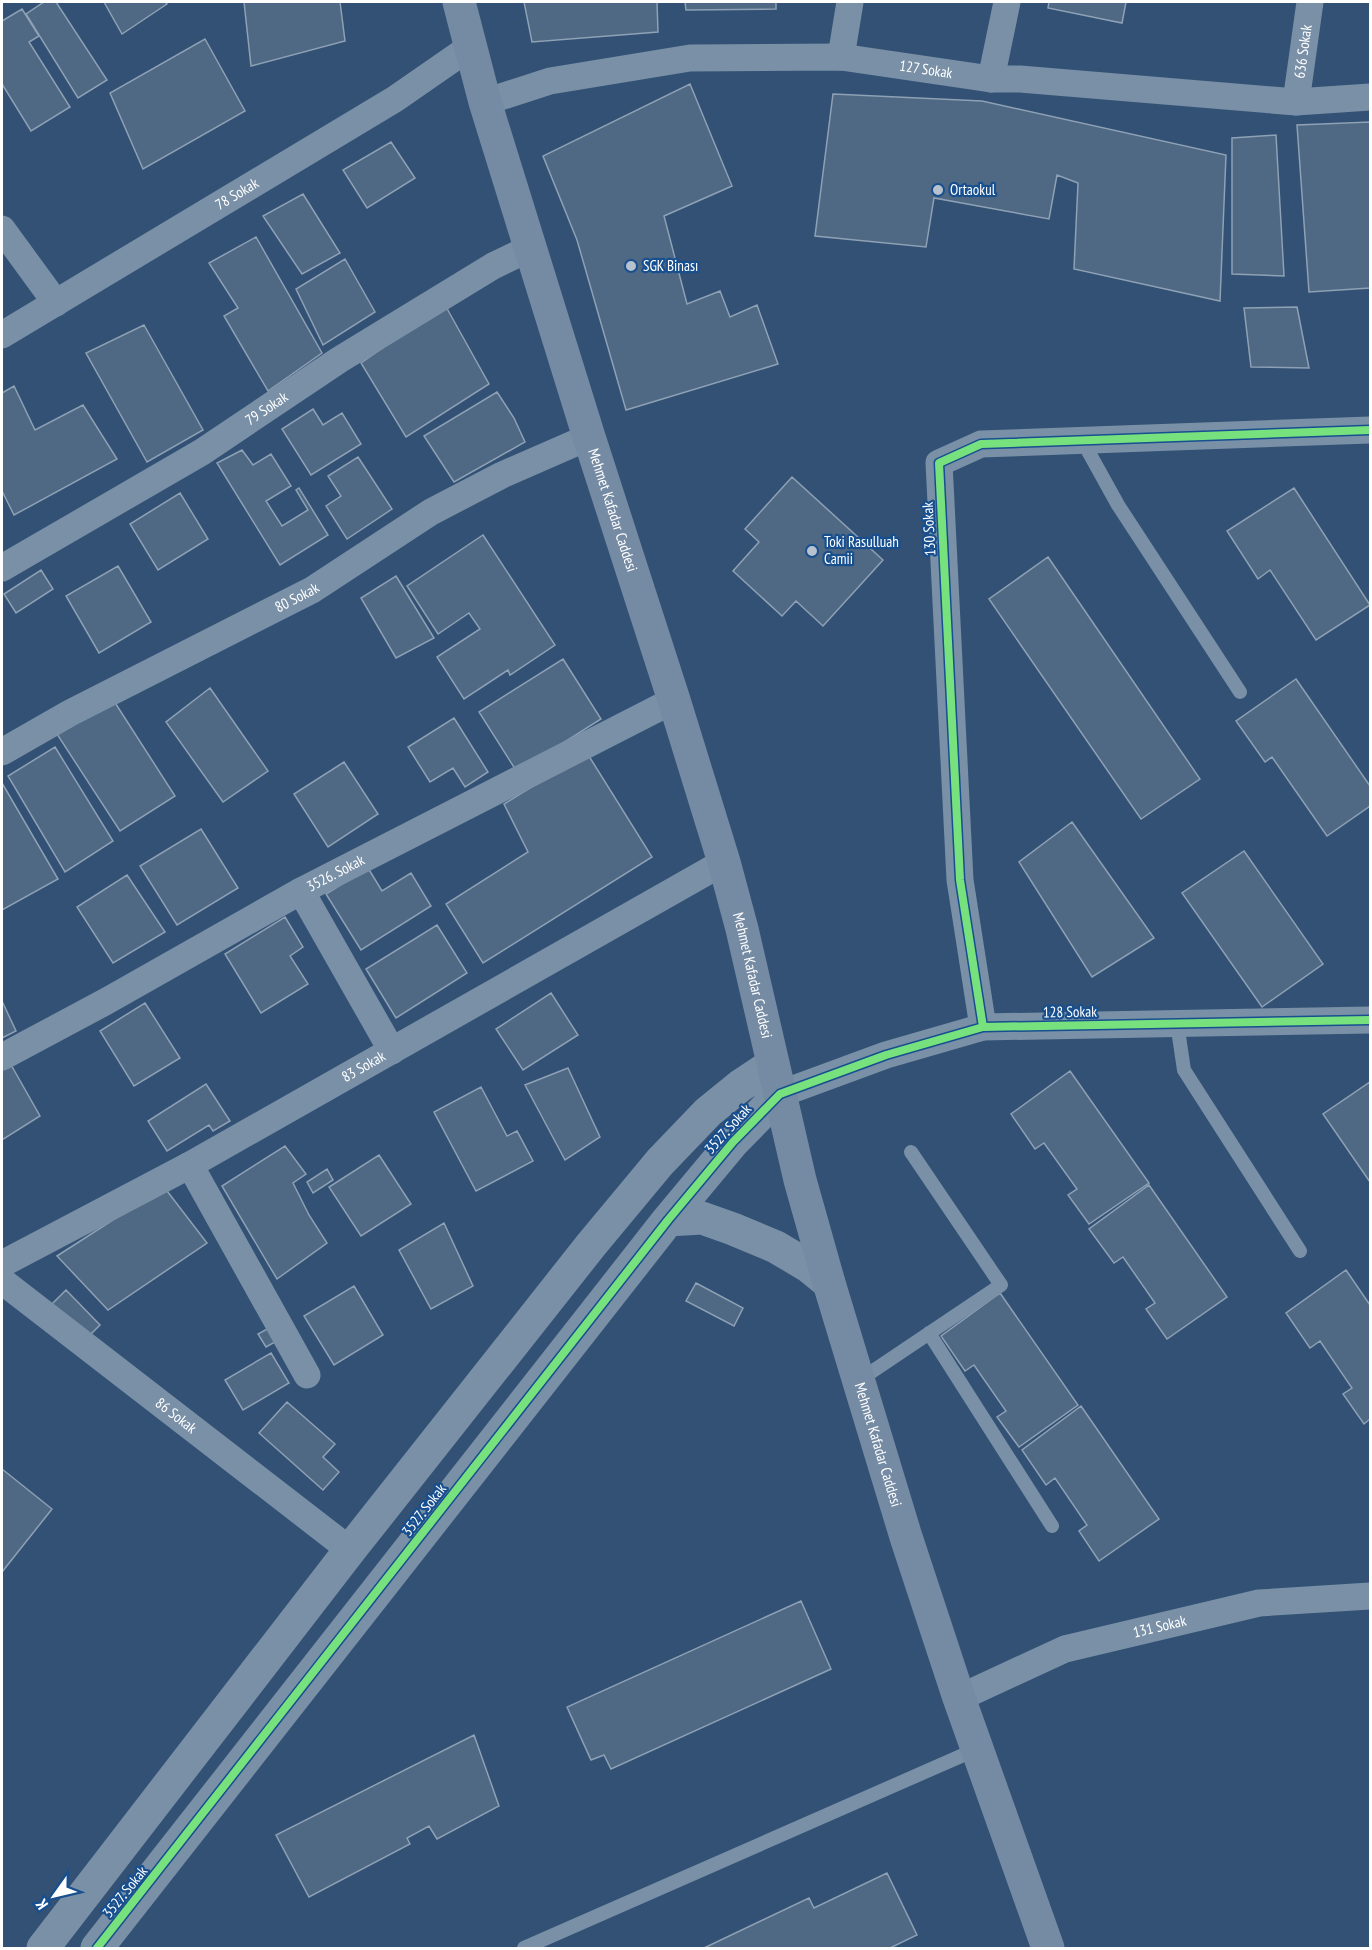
<svg xmlns="http://www.w3.org/2000/svg" width="1372" height="1950" font-family="'PT Sans Narrow',sans-serif">
  <style>
    .building { fill: #4f6884; stroke: #8ea1b5; stroke-width: 1.5 }
    .lines { fill: none; stroke-linecap: round; stroke-linejoin: round }
    .service { stroke: #7990a7; stroke-width: 14 }
    .minor { stroke: #7990a7; stroke-width: 27 }
    .tertiary { stroke: #7990a7; stroke-width: 33 }
    .secondary { stroke: #758ba4; stroke-width: 33 }
    .cycleway-casing { stroke: #174f8f; stroke-width: 11 }
    .cycleway { stroke: #77e17e; stroke-width: 8 }
    .poi-dot { fill: #b7c2ce; stroke: #174f8f; stroke-width: 2 }
    .labels { text-anchor: middle; stroke-width: 4.5; stroke-linejoin: round; paint-order: stroke }
    .street-label { font-size: 15px; fill: #fff; stroke: #174f8f }
    .poi-label { font-size: 15px; fill: #fff; stroke: #174f8f; text-anchor: start }
  </style>
  <rect width="100%" height="100%" fill="#325174"/>
  <!-- building -->
  <path class="building" d="M44 2H56L107 80 78 98 26 14Z
    M104 2H165L167 4 122 34Z
    M244 2H340L345 41 251 66Z
    M524 2H657L658 32 532 42Z
    M685 2H776V9L686 10Z
    M1049 2H1126L1122 23 1048 8Z
    M22 9 39 36 29 42 70 107 31 131 2 84V21Z
    M205 39 245 111 143 169 110 93Z
    M690 84 732 186 664 216 687 304 720 291 730 317 757 305 778 364 626 410 577 240 543 156Z
    M833 94 982 101 1226 155 1220 301 1074 269 1078 183 1057 175 1049 219 934 198 926 247 815 236Z
    M1370 122V288L1309 292 1297 125Z
    M1276 135 1284 276 1232 274V138Z
    M391 142 415 178 367 208 343 170Z
    M303 194 340 253 302 274 263 216Z
    M256 237 322 353 268 391 224 316 238 308 209 263Z
    M345 259 375 312 323 345 296 289Z
    M445 305 489 384 406 437 361 363Z
    M1297 307 1309 368 1251 367 1244 308Z
    M144 325 203 430 147 462 86 353Z
    M14 386 35 430 83 405 117 459 14 515 2 491V393Z
    M497 392 514 418 525 442 454 482 424 436Z
    M313 409 323 425 342 413 361 444 311 475 282 429Z
    M242 450 253 465 271 454 291 486 266 501 282 526 308 510 296 490 299 488 328 535 280 565 217 463Z
    M358 457 392 509 347 539 326 506 341 496 328 476Z
    M792 477 883 560 823 626 796 601 782 616 733 571 759 542 745 529Z
    M1294 488 1370 605 1316 640 1270 570 1258 579 1227 531Z
    M180 493 208 539 158 570 130 524Z
    M483 535 555 645 510 675 508 670 464 699 437 657 480 629 469 613 438 634 407 586Z
    M1048 557 1200 779 1141 819 989 599Z
    M118 566 151 622 99 653 66 596Z
    M41 570 53 589 16 613 4 594Z
    M396 576 434 638 396 658 361 598Z
    M563 659 601 719 517 772 479 712Z
    M1296 679 1370 786V806L1327 836 1272 757 1265 762 1236 721Z
    M210 688 268 771 223 802 166 722Z
    M112 698 175 796 120 831 57 734Z
    M454 718 488 772 465 787 453 768 430 782 408 747Z
    M55 747 113 841 65 872 8 776Z
    M587 753 652 857 483 963 446 904 528 852 504 804Z
    M344 762 378 814 328 847 294 794Z
    M2 783 58 879 2 910Z
    M1072 822 1154 938 1092 977 1019 862Z
    M201 829 238 888 177 925 140 866Z
    M1244 851 1323 964 1262 1007 1182 893Z
    M368 868 382 891 411 873 431 906 361 950 326 894Z
    M127 875 165 932 113 963 77 907Z
    M285 917 303 947 290 956 308 984 261 1013 225 954Z
    M437 925 467 973 396 1018 366 969Z
    M551 993 578 1035 523 1070 496 1029Z
    M2 1001 16 1031 2 1038Z
    M145 1003 180 1058 134 1086 100 1031Z
    M10 1063 40 1116 2 1140V1069Z
    M568 1068 600 1137 565 1160 525 1085Z
    M1070 1071 1149 1183 1089 1224 1068 1195 1077 1189 1044 1143 1035 1149 1011 1114Z
    M1370 1082V1182L1323 1114Z
    M206 1084 230 1121 213 1131 209 1125 167 1151 148 1121Z
    M481 1087 507 1136 517 1131 533 1161 476 1191 434 1112Z
    M285 1146 306 1174 293 1183 309 1215 327 1243 277 1279 222 1186Z
    M379 1155 411 1204 361 1236 329 1187Z
    M327 1169 333 1180 313 1193 307 1182Z
    M1149 1185 1227 1297 1167 1339 1146 1309 1155 1303 1123 1257 1114 1263 1089 1229Z
    M164 1187 207 1243 108 1310 57 1256Z
    M444 1223 473 1286 431 1309 399 1250Z
    M1346 1270 1370 1305V1419L1364 1424 1343 1394 1352 1388 1320 1341 1310 1348 1286 1313Z
    M696 1283 743 1308 734 1326 686 1301Z
    M354 1286 383 1335 334 1365 304 1316Z
    M66 1290 100 1325 86 1339 52 1304Z
    M1000 1293 1078 1405 1019 1447 997 1417 1006 1411 974 1365 965 1371 941 1336Z
    M278 1323 284 1337 266 1347 258 1334Z
    M271 1353 289 1383 243 1410 225 1380Z
    M287 1402 335 1444 323 1457 339 1472 323 1490 259 1433Z
    M1081 1406 1159 1519 1099 1561 1079 1531 1087 1525 1055 1478 1046 1485 1022 1450Z
    M2 1469 52 1509 2 1572Z
    M801 1601 831 1669 611 1769 604 1755 591 1760 567 1707Z
    M474 1735 499 1806 437 1839 429 1826 407 1838 410 1844 309 1897 276 1835Z
    M887 1873 917 1935 890 1948H704L809 1898 814 1908Z"/>
  <g class="lines">
    <!-- service -->
    <path class="service" d="M1082 440 1118 505 1240 692
      M1177 1023 1184 1070 1300 1251
      M929 1333 1052 1526
      M858 1381 1001 1285 911 1152
      M524 1948 977 1749"/>
    <!-- minor -->
    <g class="minor">
      <path d="M841 57 850 2"/>
      <path d="M991 79 1007 2"/>
      <path id="s1" d="M485 102 550 81 690 58 841 57 991 79H1020L1296 102 1370 97"/>
      <path id="s2" d="M1296 102 1310 2"/>
      <path d="M2 229 56 303"/>
      <path id="s3" d="M2 335 395 99 470 47"/>
      <path id="s4" d="M2 568 202 452 339 360 493 266 530 248"/>
      <path id="s5" d="M2 752 70 713 312 590 431 512 502 475 589 437"/>
      <path d="M301 891 392 1051"/>
      <path d="M983 1027 960 880 939 463 981 444 1370 430"/>
      <path id="s6" d="M2 1057 105 1002 301 891 674 700"/>
      <path d="M780 1094 886 1055 983 1027 1370 1020"/>
      <path d="M190 1165 307 1375"/>
      <path id="s7" d="M2 1264 190 1165 724 862"/>
      <path id="s8" d="M2 1281 350 1550"/>
      <path id="s9" d="M959 1698 1065 1649 1259 1603 1370 1596"/>
    </g>
    <!-- tertiary -->
    <path class="tertiary" d="M668 1220 702 1218 733 1229 776 1247 808 1266 829 1283
      M43 1948 350 1550 591 1245 660 1162 708 1112 740 1086 773 1064
      M97 1948 668 1220 733 1142 780 1094"/>
    <!-- secondary -->
    <path class="secondary" id="s10" d="M459 2 485 102 589 437 674 700 724 862 742 929 800 1180 829 1283 906 1537 959 1698 1048 1948"/>
    <!-- cycleway casing -->
    <g class="cycleway-casing">
      <path id="cycleway" d="M983 1027 960 880 939 463 981 444 1370 430
        M97 1948 668 1220 733 1142 780 1094 886 1055 983 1027 1370 1020"/>
    </g>
    <!-- cycleway -->
    <use href="#cycleway" class="cycleway"/>
  </g>
  <!-- markers -->
  <g class="poi-dot">
    <circle cx="938" cy="190" r="6"/>
    <circle cx="631" cy="266" r="6"/>
    <circle cx="812" cy="551" r="6"/>
  </g>
  <g class="labels">
    <!-- street labels -->
    <g class="street-label">
      <text dy="5" stroke="none"><textPath href="#s2" startOffset="51">636 Sokak</textPath></text>
      <text dy="5" stroke="none"><textPath href="#s1" startOffset="447">127 Sokak</textPath></text>
      <text dy="5" stroke="none"><textPath href="#s3" startOffset="274">78 Sokak</textPath></text>
      <text dy="5" stroke="none"><textPath href="#s4" startOffset="309">79 Sokak</textPath></text>
      <text dy="5" stroke="none"><textPath href="#s10" startOffset="531">Mehmet Kafadar Caddesi</textPath></text>
      <text transform="translate(929 529) rotate(-93)" y="5">130 Sokak</text>
      <text dy="5" stroke="none"><textPath href="#s5" startOffset="333">80 Sokak</textPath></text>
      <text dy="5" stroke="none"><textPath href="#s6" startOffset="381">3526. Sokak</textPath></text>
      <text dy="5" stroke="none"><textPath href="#s10" startOffset="1017">Mehmet Kafadar Caddesi</textPath></text>
      <text transform="translate(1070 1012) rotate(-1)" y="5">128 Sokak</text>
      <text dy="5" stroke="none"><textPath href="#s7" startOffset="412">83 Sokak</textPath></text>
      <text transform="translate(728 1129) rotate(-48)" y="5">3527. Sokak</text>
      <text dy="5" stroke="none"><textPath href="#s8" startOffset="220">86 Sokak</textPath></text>
      <text dy="5" stroke="none"><textPath href="#s10" startOffset="1503">Mehmet Kafadar Caddesi</textPath></text>
      <text transform="translate(424 1510) rotate(-52)" y="5">3527. Sokak</text>
      <text dy="5" stroke="none"><textPath href="#s9" startOffset="214">131 Sokak</textPath></text>
      <text transform="translate(125 1892) rotate(-51)" y="5">3527. Sokak</text>
    </g>
    <!-- poi labels -->
    <g class="poi-label">
      <text x="950" y="195">Ortaokul</text>
      <text x="643" y="271">SGK Binası</text>
      <text x="824" y="547">Toki Rasulluah<tspan x="824" dy="17">Camii</tspan></text>
    </g>
  </g>
  <!-- border -->
  <rect width="1372" height="1950" fill="none" stroke="#ffffff" stroke-width="6"/>
  <!-- north arrow -->
  <g transform="translate(54 1896) rotate(236)" stroke="#174f8f" stroke-width="4.5" paint-order="stroke">
  <path d="M0-4.5L10 22L0 15L-10 22Z" fill="#ffffff"/>
  <text y="-9" font-size="16" font-weight="bold" text-anchor="middle" fill="#ffffff">K</text>
  </g>
</svg>
